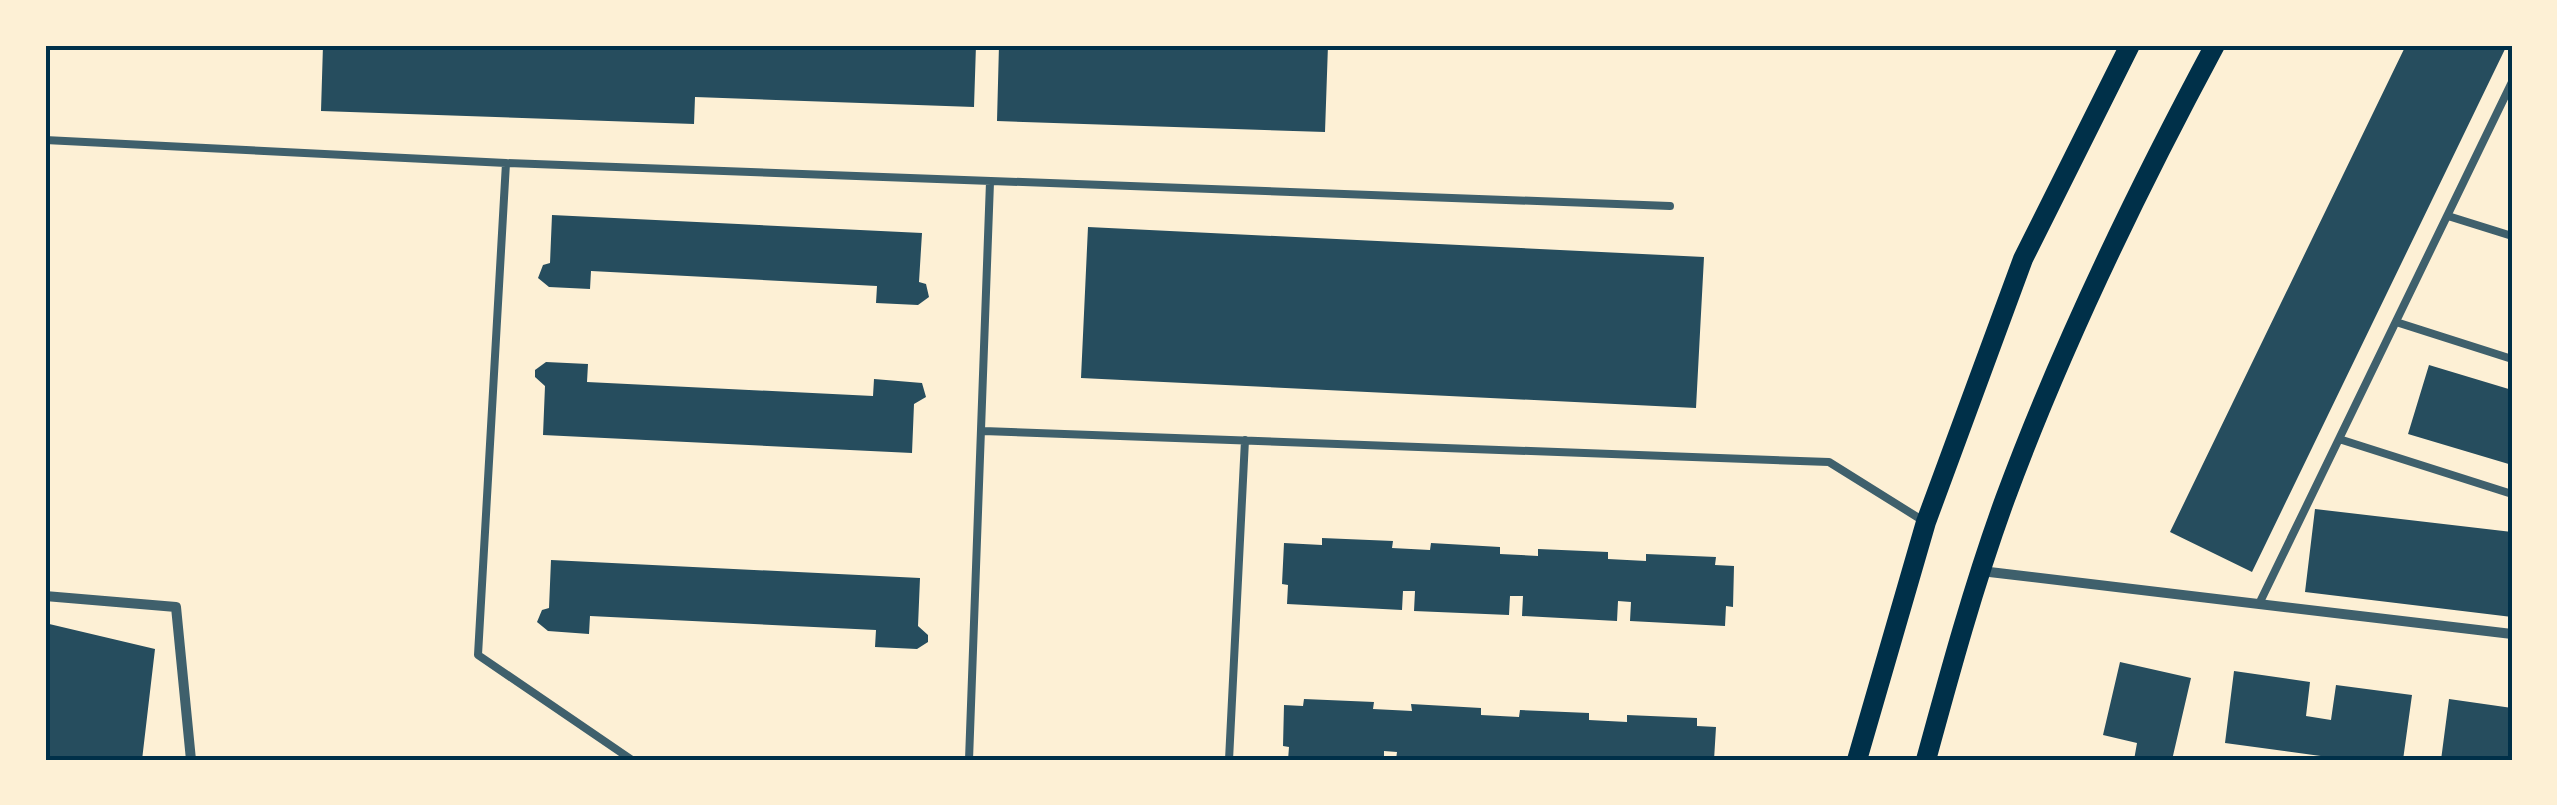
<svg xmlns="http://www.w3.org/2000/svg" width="2557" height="805" font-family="'Fira Sans',sans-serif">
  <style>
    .building { fill: #264d5e }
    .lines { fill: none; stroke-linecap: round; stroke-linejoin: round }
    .service { stroke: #3f606c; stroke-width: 8 }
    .minor { stroke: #3f606c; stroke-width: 10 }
    .secondary { stroke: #003049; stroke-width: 20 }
    .neatline { fill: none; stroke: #003049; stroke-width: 4 }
  </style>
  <rect width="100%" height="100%" fill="#fdf0d5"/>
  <!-- building -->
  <path class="building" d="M323 45H976L974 107 695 97 694 124 321 111Z
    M999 45H1328L1325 132 997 121Z
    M2406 45H2507L2252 572 2170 532Z
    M552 215 922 233 919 282 926 284 929 297 918 305 876 303 877 286 591 271 590 289 549 287 538 278 543 265 550 263Z
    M1088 227 1704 257 1696 408 1081 378Z
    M546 362 588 364 587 382 873 396 874 379 922 383 926 397 914 404 912 453 543 435 545 386 535 377V370Z
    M2429 365 2512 390V465L2408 434Z
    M2315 509 2512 532V617L2305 592Z
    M1322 538 1393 541 1392 548 1430 550 1431 543 1500 547V554L1538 556V549L1608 552V559L1646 561V554L1716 557 1715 565 1734 566 1733 607 1726 606 1725 626 1630 621 1631 602 1618 601 1617 621 1522 616 1523 596H1510L1509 615 1414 611 1415 591H1403L1402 610 1287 604 1288 585 1282 584 1284 543 1322 545Z
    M551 560 920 578 918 626 928 635V642L917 649 875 647 876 630 590 616 589 634 548 631 537 622 542 610 549 608Z
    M45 623 155 649 142 760H45Z
    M2120 662 2191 678 2172 760H2134L2137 743 2103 735Z
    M2234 671 2310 682 2306 716 2331 720 2336 685 2412 695 2403 760H2350L2225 743Z
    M1304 699 1374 702 1373 709 1412 711 1411 704 1481 708V715L1519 717 1520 710 1589 713V720L1627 722V715L1697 718V726L1716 727 1714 760H1504V757H1492L1491 760H1396L1397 752 1384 751V760H1288L1289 747 1283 746 1284 705 1303 706Z
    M2449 699 2512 708V760H2441Z"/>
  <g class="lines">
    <!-- service -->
    <path class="service" d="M45 140 506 163 1670 206
      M506 163 478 655 632 760
      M2448 216 2512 236
      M2396 322 2512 359
      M983 431 1829 462 1922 520
      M2339 439 2512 494
      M2259 604 2512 82
      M969 760 990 182
      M1229 760 1245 440"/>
    <!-- minor -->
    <path class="minor" d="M1981 571 2512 634
      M45 596 176 607 191 760"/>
    <!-- secondary -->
    <path class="secondary" d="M1857 760 1926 522 2023 259 2130 45
      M1926 760C1950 672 1974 584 2005 499 2063 342 2136 192 2215 45"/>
  </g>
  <!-- border -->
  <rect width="2557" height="805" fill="none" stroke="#fdf0d5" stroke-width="95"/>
  <rect x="48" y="48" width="2462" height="710" class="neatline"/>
</svg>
